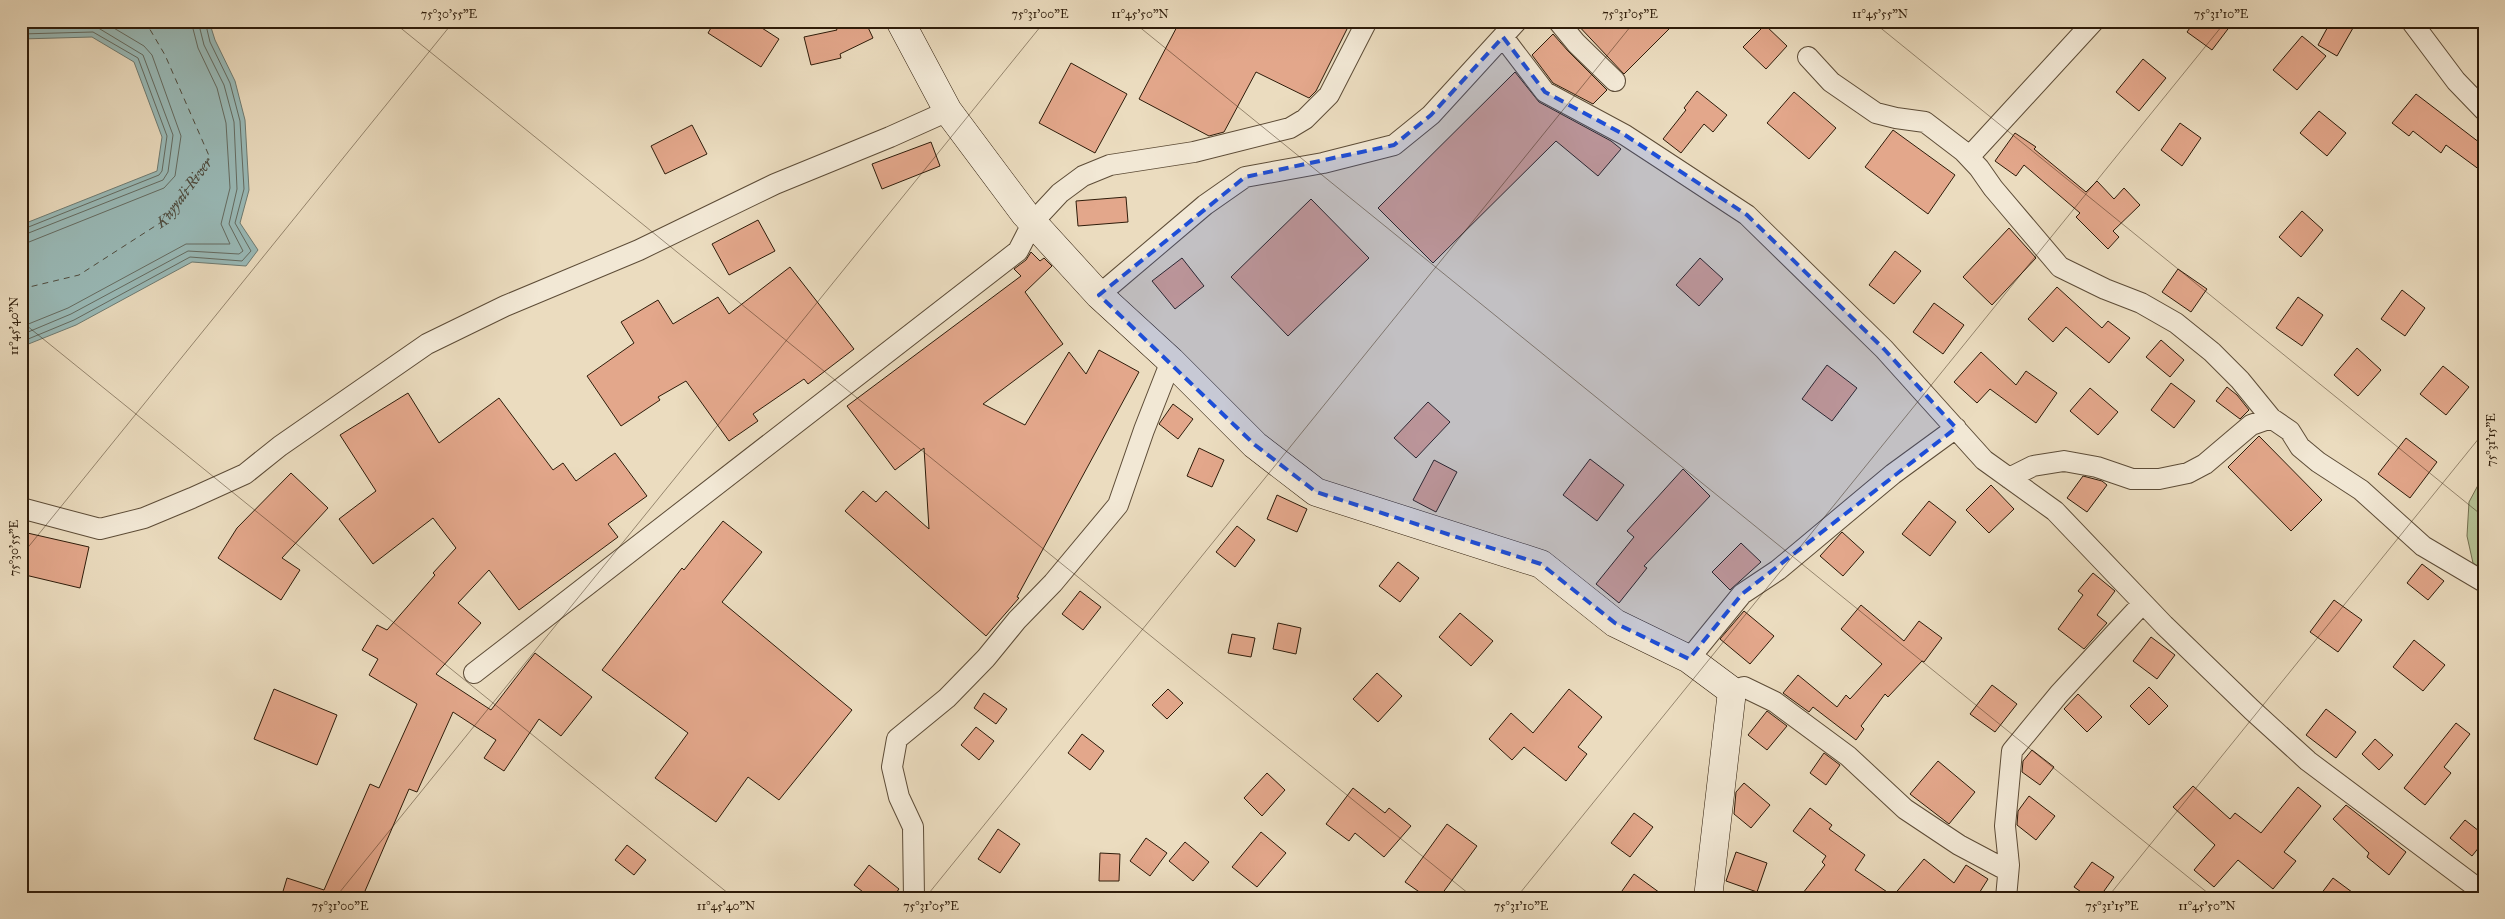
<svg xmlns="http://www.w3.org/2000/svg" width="2505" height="919" font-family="'IM FELL Great Primer',serif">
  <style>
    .green { fill: #b5c194; stroke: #726e4f }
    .water { fill: #99bab8; stroke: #6e7b72 }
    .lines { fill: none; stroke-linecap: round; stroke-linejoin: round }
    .shore { stroke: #646b61; stroke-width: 1 }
    .ferry { stroke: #4e4b3e; stroke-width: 1; stroke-dasharray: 6 5; stroke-linecap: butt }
    .building { fill: #e3a78b; stroke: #2e1c0a }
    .minor-casing { stroke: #5d4c37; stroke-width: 22 }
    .secondary-casing { stroke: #2e1c0a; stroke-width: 29 }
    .minor { stroke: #f2e8d5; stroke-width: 20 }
    .secondary { stroke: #f2e8d5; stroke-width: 28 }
    .marked { fill: #1d4ed8; fill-opacity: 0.2; stroke: #1d4ed8; stroke-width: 4; stroke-dasharray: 10 6; stroke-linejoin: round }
    .ticks { fill: none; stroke: #2e1c0a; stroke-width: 1; stroke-opacity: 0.45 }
    .labels { text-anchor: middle; stroke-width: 4; stroke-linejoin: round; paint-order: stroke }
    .water-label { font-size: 15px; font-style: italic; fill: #4e4b3e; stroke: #f2e8d5 }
    .neatline { fill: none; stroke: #2e1c0a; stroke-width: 2 }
    .ticks-label { font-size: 12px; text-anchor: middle; fill: #2e1c0a }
  </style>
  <rect width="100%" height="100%" fill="#ebdcbf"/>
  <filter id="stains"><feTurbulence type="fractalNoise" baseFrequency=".004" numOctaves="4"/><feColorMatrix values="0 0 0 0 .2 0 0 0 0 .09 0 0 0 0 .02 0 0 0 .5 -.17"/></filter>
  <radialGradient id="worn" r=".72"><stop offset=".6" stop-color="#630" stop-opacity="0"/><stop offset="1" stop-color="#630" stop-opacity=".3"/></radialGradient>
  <!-- green -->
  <path class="green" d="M2484 474V570L2473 563 2467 536 2469 502Z"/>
  <!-- water -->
  <path class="water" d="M21 21H209L215 40 235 81 245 120 249 190 240 223 258 250 246 266 192 262 76 325 21 347V225L157 171 162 137 134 62 92 37 21 39Z"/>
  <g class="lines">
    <!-- shore -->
    <path class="shore" d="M21 27 95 26 143 55 173 135 168 172 163 180 21 236
      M21 34 93 32 138 58 167 136 162 171 159 175 21 230
      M21 243 29 242 164 188 175 176 181 136 152 55 144 46 102 21
      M21 327 68 308 186 244H230L221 224 230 188 226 123 217 88 198 48 191 21
      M21 335 71 314 188 251 239 254 243 251 229 224 237 189 234 122 224 85 204 45 198 21
      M21 342 74 320 190 257 242 261 251 251 235 223 244 189 240 121 230 83 210 42 205 21"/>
    <!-- ferry -->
    <path class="ferry" id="s1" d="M21 289 79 275 163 221 210 158 165 55 145 21"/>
  </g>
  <!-- building -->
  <path class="building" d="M715 21H751L779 39 761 67 708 33Z
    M833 21H865L873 38 840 54 841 58 811 65 804 37 837 30Z
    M1180 21H1351L1316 91 1309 98 1256 72 1224 132 1209 136 1139 99Z
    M1574 21H1677L1624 74Z
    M2195 21H2234L2212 50 2187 32Z
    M2331 21H2357L2337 56 2318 45Z
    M1765 25 1787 46 1766 69 1743 47Z
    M1553 34 1568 51 1607 90 1593 104 1553 83 1532 55Z
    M2302 36 2326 56 2297 90 2273 70Z
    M2143 59 2166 78 2139 111 2116 92Z
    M1071 63 1127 94 1095 153 1039 123Z
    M1515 72 1539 102 1611 141 1621 149 1598 176 1556 141 1433 263 1378 208Z
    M1697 91 1727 115 1713 132 1704 124 1681 153 1663 139 1686 110 1684 108Z
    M1794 92 1836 128 1809 159 1767 123Z
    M2416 94 2484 146V173L2446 145 2441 153 2413 131 2409 136 2392 123Z
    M2319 111 2346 133 2327 156 2300 133Z
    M2180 123 2201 138 2182 166 2161 150Z
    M692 125 707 154 665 174 651 146Z
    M1893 130 1955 175 1928 214 1865 167Z
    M2015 133 2036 147 2034 149 2086 192 2097 181 2114 199 2124 188 2140 205 2113 231 2119 237 2108 249 2076 217 2080 213 2024 165 2016 176 1995 161Z
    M931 142 940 166 882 189 872 164Z
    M1126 197 1128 222 1078 226 1076 201Z
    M1311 199 1369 258 1288 336 1231 277Z
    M2302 211 2323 230 2301 257 2279 237Z
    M758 220 775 251 729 275 712 244Z
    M2009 228 2036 258 1992 305 1963 277Z
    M1895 251 1921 271 1894 304 1869 285Z
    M1031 252 1040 261 1044 258 1052 266 1025 292 1063 344 983 404 1025 425 1069 352 1086 374 1099 350 1139 372 1017 597 1019 598 986 636 845 511 863 491 876 502 886 491 929 529 924 448 895 470 847 406 1021 276 1014 269 1026 260Z
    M1182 258 1204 286 1175 309 1152 281Z
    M1700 258 1723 279 1699 306 1676 285Z
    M790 267 854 349 808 384 804 379 753 414 758 421 729 441 686 381 658 397 660 400 621 426 587 376 634 343 621 322 658 300 673 324 718 297 729 314Z
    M2178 269 2207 289 2191 312 2162 292Z
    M2057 287 2102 328 2108 321 2130 338 2109 363 2066 327 2053 342 2028 319Z
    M2402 290 2425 308 2405 336 2381 319Z
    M2298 297 2323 315 2302 346 2276 328Z
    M1934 303 1964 325 1943 354 1913 332Z
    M2161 340 2184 360 2170 377 2146 357Z
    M2357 348 2381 370 2358 396 2334 375Z
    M1981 352 2016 385 2026 371 2057 393 2036 423 1990 389 1977 403 1954 382Z
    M1827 365 1857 388 1832 421 1802 399Z
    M2443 366 2469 387 2446 415 2420 394Z
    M2171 383 2195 401 2174 428 2151 410Z
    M2227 387 2237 395 2249 410 2240 419 2216 401Z
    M2090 388 2118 412 2098 435 2070 411Z
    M408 393 439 443 499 398 553 470 563 463 576 481 615 453 647 496 608 524 618 537 519 610 489 570 458 603 481 623 436 674 491 710 535 653 592 697 561 736 539 719 504 771 484 758 496 740 453 712 417 792 409 789 362 898H281L287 878 324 890 370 784 379 788 417 704 369 675 378 659 362 650 377 625 387 630 435 575 433 573 456 548 433 518 373 564 339 519 376 491 340 435Z
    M1428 402 1450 422 1416 458 1394 438Z
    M1173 404 1193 419 1178 439 1159 424Z
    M2259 436 2322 500 2291 531 2228 467Z
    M2406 438 2437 462 2410 498 2378 474Z
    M1199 448 1224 460 1212 487 1187 476Z
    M1590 459 1624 485 1597 521 1563 495Z
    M1434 460 1457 472 1436 512 1413 500Z
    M1683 469 1710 496 1644 566 1647 568 1619 603 1596 584 1634 537 1627 531Z
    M291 473 328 508 282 558 300 570 281 600 218 558 237 528Z
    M2083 476 2102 481 2107 485 2087 512 2067 498Z
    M1991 485 2014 509 1989 533 1966 510Z
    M1277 495 1307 509 1297 532 1267 519Z
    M1929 501 1956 522 1930 556 1902 534Z
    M723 521 762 552 722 602 852 710 779 800 748 777 716 822 655 778 688 733 602 670 682 568 684 570Z
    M1237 526 1255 540 1235 567 1216 552Z
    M23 532 89 547 80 588 21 574Z
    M1842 532 1864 552 1843 576 1820 556Z
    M1741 543 1761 562 1730 590 1712 572Z
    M1398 562 1419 578 1400 602 1379 586Z
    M2422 564 2444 581 2428 600 2407 583Z
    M2093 573 2115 591 2097 615 2107 623 2084 649 2058 629 2083 595 2078 591Z
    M1080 591 1101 607 1083 630 1062 614Z
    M2334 600 2362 620 2338 652 2310 632Z
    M1861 605 1904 641 1919 621 1942 638 1924 662 1922 661 1888 697 1885 694 1861 726 1864 729 1856 740 1813 707 1809 712 1783 693 1798 675 1837 707 1846 695 1850 699 1882 664 1841 629Z
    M1744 611 1774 636 1750 664 1720 639Z
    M1460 613 1493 641 1471 666 1439 637Z
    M1278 623 1301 628 1296 654 1273 649Z
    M1232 634 1255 638 1251 657 1228 653Z
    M2151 637 2175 655 2157 679 2133 661Z
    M2414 640 2445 665 2423 691 2393 667Z
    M1377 673 1402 696 1378 722 1353 699Z
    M1992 685 2017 704 1995 732 1970 714Z
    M2149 687 2168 706 2149 725 2130 706Z
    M274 689 337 715 317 765 254 739Z
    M1168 689 1183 703 1167 719 1152 705Z
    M1569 689 1602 717 1578 747 1587 754 1566 781 1524 747 1512 760 1489 739 1511 713 1533 733Z
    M984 693 1007 709 996 724 974 708Z
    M2078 694 2102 717 2087 732 2064 709Z
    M2326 709 2356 732 2336 758 2306 735Z
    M1767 711 1787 726 1767 750 1748 735Z
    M2456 723 2470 734 2444 767 2451 773 2425 805 2404 788Z
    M976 727 994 741 979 760 961 745Z
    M1082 734 1104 751 1090 770 1068 753Z
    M2375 739 2393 755 2379 770 2362 754Z
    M2032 750 2054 767 2040 785 2022 772 2023 761Z
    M1824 753 1840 765 1826 785 1810 773Z
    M1938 761 1975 792 1949 824 1910 794Z
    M1267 773 1285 790 1262 816 1244 798Z
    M1744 783 1770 805 1751 828 1734 814 1736 792Z
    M2193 786 2230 819 2235 813 2261 833 2298 787 2321 806 2284 852 2296 861 2273 889 2238 860 2214 887 2194 870 2215 845 2173 807Z
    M1353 788 1385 813 1389 808 1411 826 1384 857 1355 833 1349 841 1326 824Z
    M2029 796 2055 816 2036 840 2017 825 2018 811Z
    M2346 805 2406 852 2389 875 2367 857 2369 853 2333 819Z
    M1810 808 1832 825 1829 829 1865 855 1855 870 1893 896 1924 859 1954 883 1966 865 1988 879 1976 898H1799L1825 865 1822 862 1826 856 1793 831Z
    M1634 813 1653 827 1630 857 1611 843Z
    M2465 820 2484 835V841L2472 856 2450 838Z
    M1447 824 1477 846 1439 898H1428L1405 882Z
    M998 829 1020 844 1000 873 978 859Z
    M1261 832 1286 853 1257 887 1232 867Z
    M1146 838 1167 853 1150 876 1130 861Z
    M1185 842 1209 862 1193 881 1169 861Z
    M627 845 646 860 634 875 615 860Z
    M1736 852 1767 863 1757 892 1726 881Z
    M1100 853 1120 854 1119 881H1099Z
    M2092 862 2114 877 2099 898H2090L2074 887Z
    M869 865 899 889 892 898H871L854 885Z
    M1634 874 1667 898H1617Z
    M2333 878 2360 898H2318Z"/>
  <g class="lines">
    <!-- minor casing -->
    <g class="minor-casing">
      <path id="minor" d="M1558 21 1576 43 1615 81
        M2411 21 2456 81 2484 110
        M1503 37 1545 92 1625 135 1747 215 1884 349 1984 460 2055 511 2164 625 2252 710 2308 761 2484 893
        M1808 57 1831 82 1876 113 1896 118 1925 122 1963 151 1979 168 1993 188 2060 267 2105 289 2141 303 2176 323 2212 352 2240 380 2271 418
        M1969 157 2094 21
        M1099 295 1205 205 1245 177 1323 163 1394 145 1431 115 1517 21
        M2009 478 2033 466 2064 461 2097 467 2132 479H2159L2188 473 2205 464 2251 425 2271 418 2290 431 2300 447 2318 462 2361 490 2423 546 2484 582
        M21 508 100 529 144 518 192 498 245 474 280 446 427 344 505 306 639 250 775 184 890 137 948 111
        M1689 659 1742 594 1778 570 1893 474 1956 428
        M474 673 1018 251 1033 222 1060 193 1083 176 1110 165 1194 152 1290 128 1305 119 1329 95 1367 21
        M1732 691 1744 687 1775 702 1848 756 1905 809 1959 845 2008 871
        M914 898 913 827 899 797 892 767 897 739 947 698 986 658 1017 620 1053 583 1118 505 1144 430 1171 361
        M2006 898 2009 865 2005 826 2012 751 2059 694 2143 603"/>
    </g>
    <!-- secondary casing -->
    <g class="secondary-casing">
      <path id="secondary" d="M900 21 948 111 1025 214 1099 295 1171 361 1255 445 1316 492 1541 564 1615 623 1689 659 1732 691 1708 898"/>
    </g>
    <!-- minor -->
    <use href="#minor" class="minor"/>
    <!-- secondary -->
    <use href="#secondary" class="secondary"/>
  </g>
  <!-- marked area -->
  <path class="marked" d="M1503 37 1545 92 1625 135 1747 215 1884 349 1956 428 1742 594 1689 659 1615 623 1541 564 1316 492 1255 445 1099 295 1245 177 1394 145 1431 115Z"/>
  <!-- ticks -->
  <path class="ticks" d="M392 21 1474 898M1132 21 2214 898M1872 21 2484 517M21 321 734 898M21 556 454 21M335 898 1045 21M925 898 1635 21M1516 898 2226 21M2107 898 2484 432"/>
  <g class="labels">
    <!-- water labels -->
    <g class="water-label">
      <text dy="5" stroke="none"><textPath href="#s1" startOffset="195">Kuyyali River</textPath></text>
    </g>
  </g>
  <!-- margin -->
  <rect width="2505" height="919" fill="none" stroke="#ebdcbf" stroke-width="55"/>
  <rect x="28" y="28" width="2450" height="864" class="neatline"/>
  <g class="ticks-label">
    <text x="449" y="18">75°30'55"E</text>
    <text x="1040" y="18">75°31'00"E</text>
    <text x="1140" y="18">11°45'50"N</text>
    <text x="1630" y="18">75°31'05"E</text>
    <text x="1880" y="18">11°45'55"N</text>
    <text x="2221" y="18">75°31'10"E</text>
    <text transform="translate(14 326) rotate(-90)" y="4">11°45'40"N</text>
    <text transform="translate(2491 440) rotate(-90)" y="4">75°31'15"E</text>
    <text transform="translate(14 548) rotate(-90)" y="4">75°30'55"E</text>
    <text x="340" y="910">75°31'00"E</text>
    <text x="726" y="910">11°45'40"N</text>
    <text x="931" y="910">75°31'05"E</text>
    <text x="1521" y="910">75°31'10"E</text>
    <text x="2112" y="910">75°31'15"E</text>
    <text x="2207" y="910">11°45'50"N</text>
  </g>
  <rect width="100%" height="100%" filter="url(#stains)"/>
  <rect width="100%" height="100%" fill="url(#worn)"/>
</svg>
